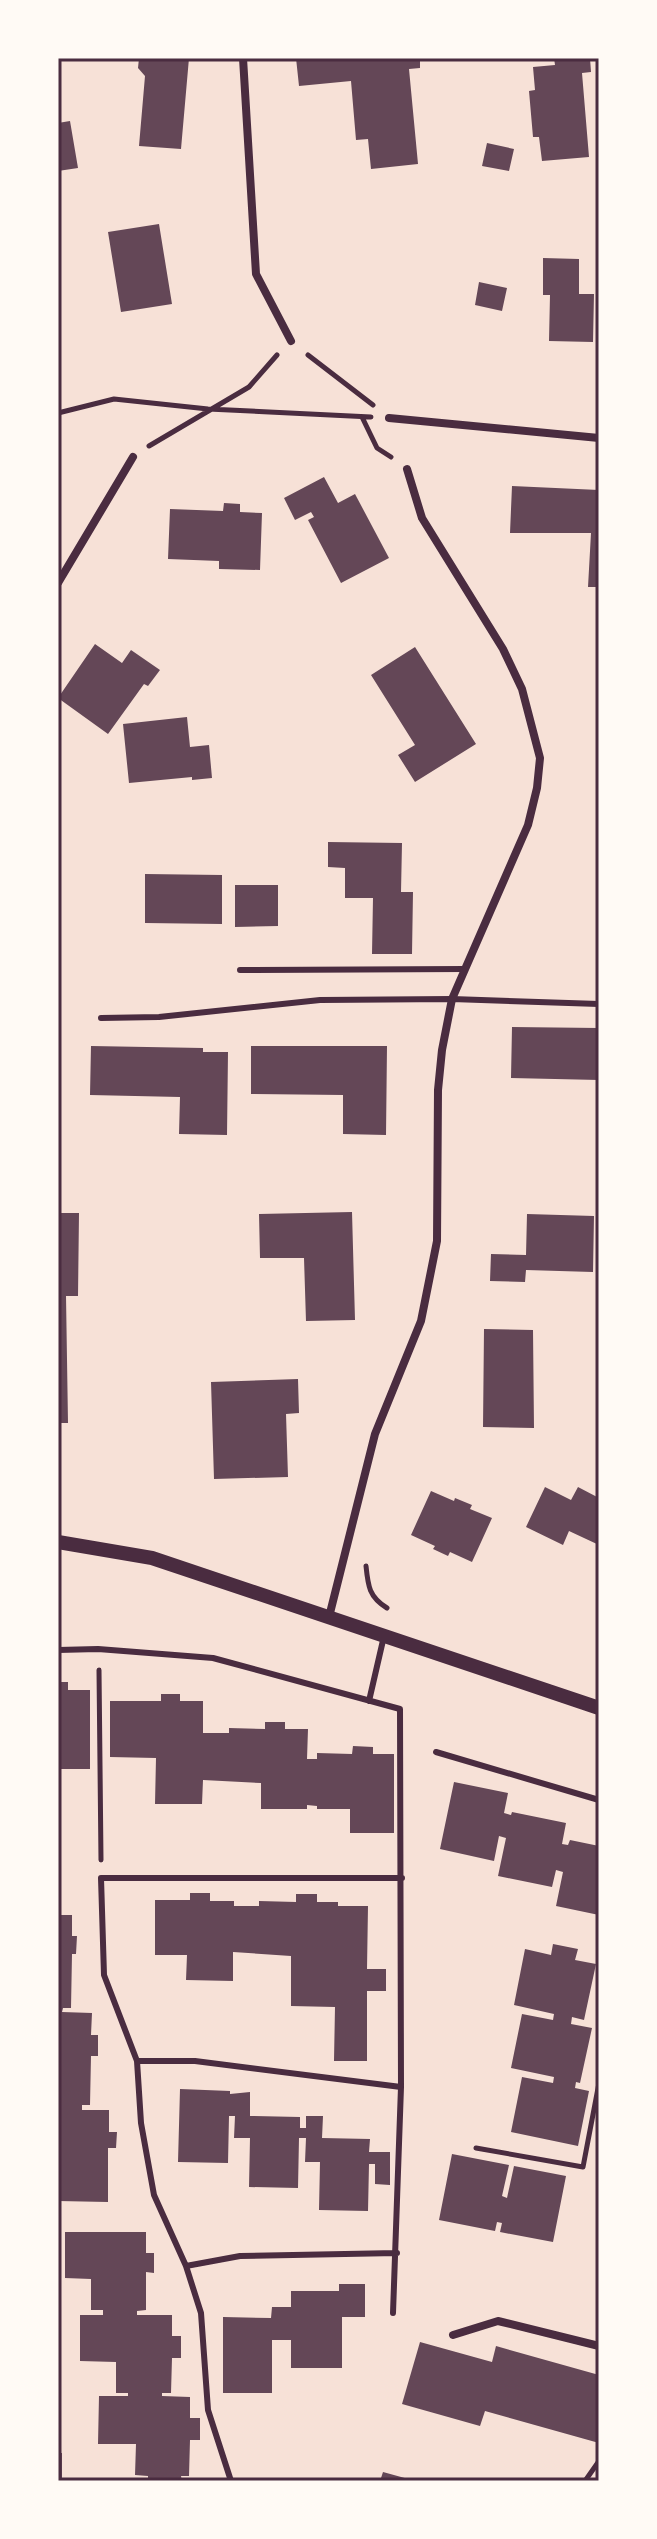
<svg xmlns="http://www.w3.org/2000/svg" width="657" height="2539" font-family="'Source Serif 4',serif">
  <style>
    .building { fill: #644757 }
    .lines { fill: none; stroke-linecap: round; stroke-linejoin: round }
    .path { stroke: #4a2c40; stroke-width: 5 }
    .service { stroke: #4a2c40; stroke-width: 6 }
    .minor { stroke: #4a2c40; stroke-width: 8 }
    .tertiary { stroke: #4a2c40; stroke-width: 14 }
    .neatline { fill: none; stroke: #4a2c40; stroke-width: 3 }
  </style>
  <rect width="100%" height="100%" fill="#f7e1d7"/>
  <!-- building -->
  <path class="building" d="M139 58H189L181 149 139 146 145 76 138 68Z
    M296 58H420V68L409 69 418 164 371 169 368 139 356 140 351 81 299 86Z
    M554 58H590L591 72 582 73 589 157 542 161 539 137H533L529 91 535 90 533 67 555 65Z
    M70 121 78 168 58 171V123Z
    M487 143 514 149 509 171 482 166Z
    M159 224 172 304 121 312 108 232Z
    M543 258 579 259V294H594L593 342 549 341 550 295H543Z
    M479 282 507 288 502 311 475 305Z
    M324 477 338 503 355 494 389 558 341 583 308 520 314 517 311 512 295 520 284 498Z
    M512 486 599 490V587H588L591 533H510Z
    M224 503 240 504V512L262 513 260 570 219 569V561L168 559 170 509 223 511Z
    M95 644 122 663 131 650 160 670 148 686 144 684 108 734 58 698Z
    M415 647 476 744 415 782 398 755 415 745 371 675Z
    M187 717 190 747 209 745 212 778 192 780V777L129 783 123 724Z
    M328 842 402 843 401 892H413L412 954H372L373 898H345V868L328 867Z
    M145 874 222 875V924L145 923Z
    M235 885H278V926L235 927Z
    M512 1027 599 1028V1080L511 1078Z
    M91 1046 203 1048V1052H228L227 1135 179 1134 180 1097 90 1095Z
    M251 1046H387L386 1135 343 1134V1095L251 1094Z
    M352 1212 355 1320 306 1321 304 1258H260L259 1214Z
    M58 1213H79L78 1296H66L68 1423H58Z
    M527 1214 594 1216 593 1272 526 1270 525 1282 490 1281 491 1254 526 1255Z
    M484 1329 533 1330 534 1428 483 1427Z
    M298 1379 299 1413 286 1414 288 1477 214 1479 211 1382Z
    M545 1487 571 1500 578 1487 599 1498V1545L569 1531 563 1545 526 1527Z
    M431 1491 454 1501 455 1498 472 1505 470 1509 492 1518 472 1562 450 1552 448 1556 433 1549 435 1546 411 1535Z
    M58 1682H68V1690H90V1769H58Z
    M161 1694H180V1701H203V1733H229V1728L265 1729V1722H285V1729H308L307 1759H317V1753L352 1754 353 1746 373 1747V1754H394V1833H350V1809H317V1806L307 1805V1809H261V1783L203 1780 202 1804H155L156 1758 110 1757V1701H161Z
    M454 1782 508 1793 504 1813 511 1815 512 1812 566 1823 562 1844 568 1845 570 1840 599 1846V1915L556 1906 563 1872 556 1870 552 1887 498 1876 506 1838 499 1836 494 1861 440 1849Z
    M190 1893H210V1901H234V1906H259V1901L296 1902V1894H317V1902H338V1906H368L367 1969H386V1991H367V2061H334L335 2007 291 2006V1956L233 1952V1981L186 1980 187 1955H155V1900H190Z
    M58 1915H72V1936H77L76 1954H72L71 2008H63L62 2012 92 2013 91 2035H98V2056H91L90 2105H82V2110H109V2132H117L116 2148H108V2202L58 2201Z
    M553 1944 578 1949 575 1960 596 1964 584 2020 572 2017 571 2024 592 2028 580 2083 576 2082 575 2088 589 2091 578 2146 511 2132 522 2077 553 2083 554 2077 511 2068 522 2014 553 2020 554 2014 514 2005 525 1949 551 1955Z
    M180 2089 230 2091V2094L250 2092V2116L300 2117V2128H306V2116H323L322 2138 370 2139 369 2152H390V2185L375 2184V2164H369L368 2211 319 2210 320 2162H305L306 2138H299L298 2188 249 2187 250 2138H234L235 2116H229L228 2163 178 2162Z
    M452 2154 509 2165 502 2196 507 2198 514 2166 566 2176 553 2242 500 2232 502 2223 497 2222 495 2231 439 2220Z
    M65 2232H146V2253H154V2273L146 2272V2310L137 2311V2315H172V2336H181V2358H172L171 2393H162V2396L190 2397V2418H200V2440H190L189 2476H181L182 2481H148V2476L135 2475 136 2444H98L99 2396H128V2393H116V2362L80 2361V2315H103V2310H91V2279L65 2278Z
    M339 2284H365V2317H342V2368H291V2340H272V2393H223V2317L271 2318 272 2307H291V2291H339Z
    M420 2342 492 2362 496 2346 599 2375V2443L485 2411 480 2426 402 2404Z
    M58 2453H62V2481H58Z
    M383 2472 412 2480 411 2481H380Z"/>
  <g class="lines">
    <!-- path -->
    <path class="path" d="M308 355 373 405
      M58 413 114 399 208 409 371 417
      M362 417 377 448 391 457
      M149 446 249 387 277 355
      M366 1566C368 1586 369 1597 387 1608
      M99 1670 101 1860
      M476 2148 583 2167 599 2083
      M585 2481 599 2461"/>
    <!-- service -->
    <path class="service" d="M240 970 465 969
      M101 1018 159 1017 320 1000 452 999 599 1004
      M58 1650 98 1649 213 1658 400 1709 401 2087 393 2313
      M369 1701 384 1636
      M436 1752 599 1800
      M137 2061H195L401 2087
      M186 2266 240 2256 397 2253
      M231 2481 208 2410 201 2313 186 2266 154 2195 141 2123 137 2061 104 1975 101 1878H402"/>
    <!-- minor -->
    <path class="minor" d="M243 58 256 274 291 341
      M389 418 599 438
      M58 583 133 457
      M329 1617 375 1434 421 1321 437 1241 438 1090 442 1050 452 999 528 825 537 788 540 758 522 689 503 649 422 518 407 469
      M453 2335 498 2321 599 2346"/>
    <!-- tertiary -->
    <path class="tertiary" d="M58 1542 152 1558 599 1708"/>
  </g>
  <!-- border -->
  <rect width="657" height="2539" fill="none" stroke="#fffaf5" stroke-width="120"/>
  <rect x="60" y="60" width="537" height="2419" class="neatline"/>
</svg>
